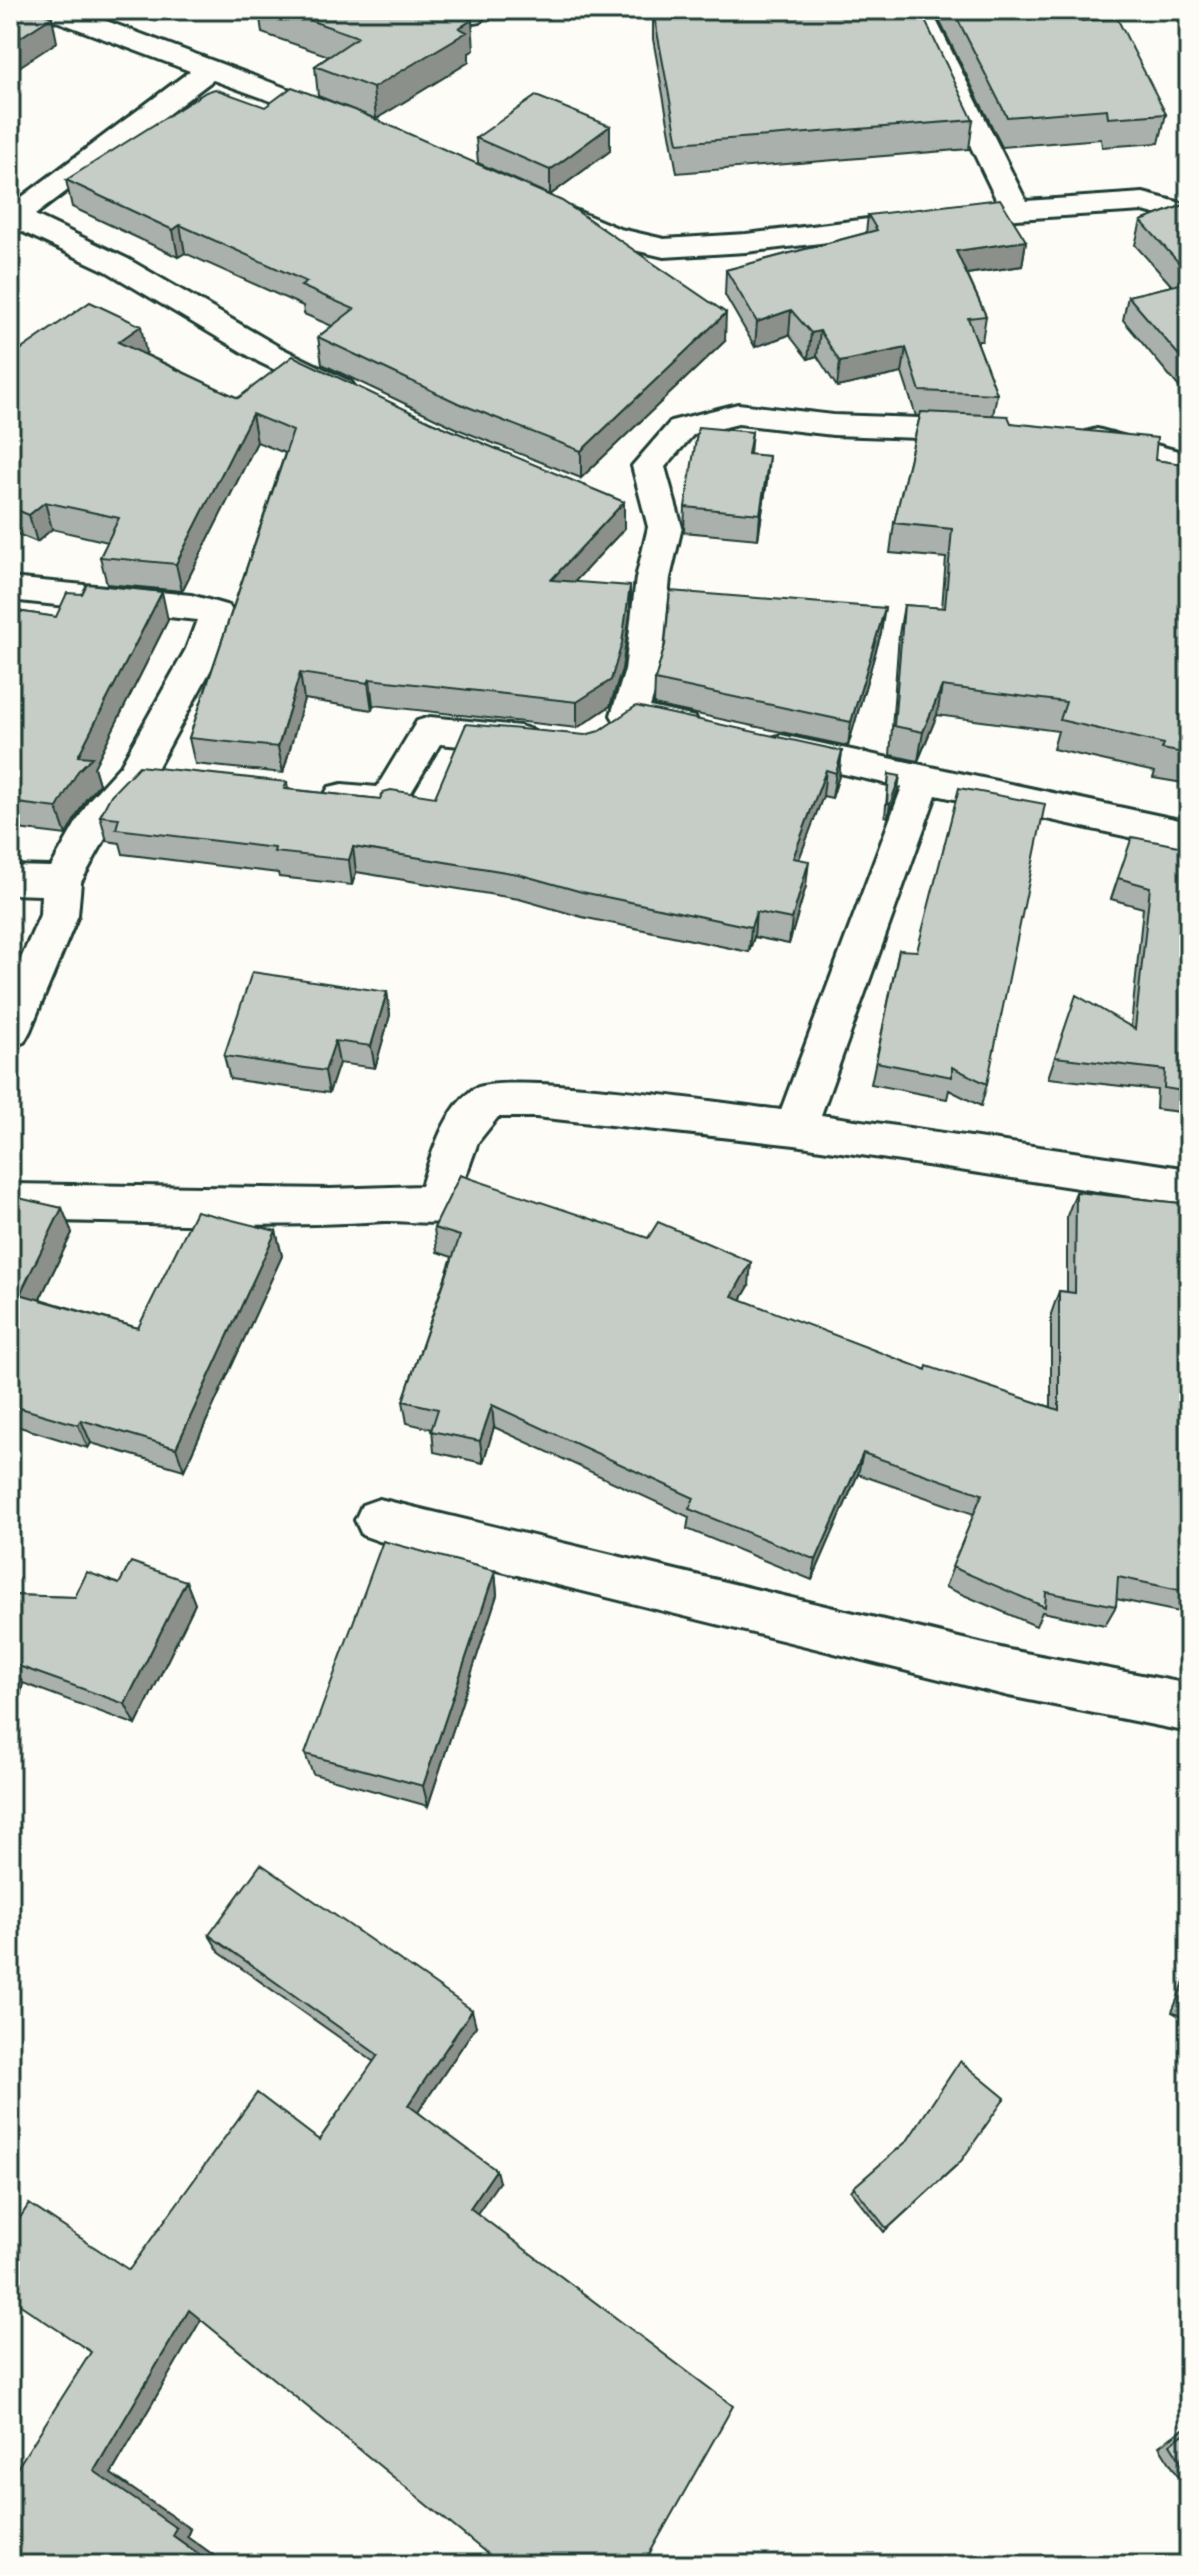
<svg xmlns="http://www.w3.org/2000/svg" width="1199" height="2575" font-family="'Shantell Sans',sans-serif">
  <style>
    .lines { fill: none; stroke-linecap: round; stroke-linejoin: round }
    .minor-casing { stroke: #1f3d34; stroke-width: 6 }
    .minor { fill: #fdfcf7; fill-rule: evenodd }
    .wall { fill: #aab0ab; stroke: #1f3d34; stroke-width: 2 }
    .shaded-wall { fill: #8b908b; stroke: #1f3d34; stroke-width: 2 }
    .building { fill: #c6cdc7; stroke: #1f3d34; stroke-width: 2 }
  </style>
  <rect width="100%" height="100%" fill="#fdfcf7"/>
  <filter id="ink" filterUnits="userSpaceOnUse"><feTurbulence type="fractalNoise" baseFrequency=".0125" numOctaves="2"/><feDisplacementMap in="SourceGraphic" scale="16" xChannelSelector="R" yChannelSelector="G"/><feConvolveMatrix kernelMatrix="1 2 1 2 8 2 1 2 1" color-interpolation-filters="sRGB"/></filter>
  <g filter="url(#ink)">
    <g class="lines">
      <!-- minor casing -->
      <g class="minor-casing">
        <path id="minor" d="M39 10H77L347 111 351 117 347 123 337 125 213 80 35 215 128 259 281 348 351 382 356 389 351 396 340 399 329 396 259 362 106 271 10 226V206L190 71 43 16Z
          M451 10H480L484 16 480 22C467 25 459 22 451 10Z
          M905 10H931L1026 201 1143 193 1189 205V223L1143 211 1016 219 746 252 664 257 600 242 548 218 543 212 548 206 558 203 620 229 664 239 746 234 998 203Z
          M738 404 833 415 977 420 988 423 993 430 988 437 977 440 833 435 738 424 693 435 665 467 682 527 670 578 661 670 650 707 695 717 700 726 695 735 682 739 616 724 611 715 625 670 636 578 648 527 632 466 671 421Z
          M1097 429 1189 454V474L1086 446 1081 439 1086 432Z
          M10 578 191 595 229 606 234 614 222 649 154 774 116 819 81 882 78 915 30 1031 24 1042 10 1047V984L40 915 41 895 10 894V866L51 867 89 800 121 765 186 649 197 620 10 600Z
          M430 717 520 726 533 730 538 739 533 748 520 752 440 744 400 811 387 814 329 807 323 797 329 787 342 784 377 787 417 721Z
          M781 735 1189 822V850L936 795 821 1115 1189 1169V1205L795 1145 536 1117H498L478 1142 450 1220C431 1226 406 1220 384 1221 260 1229 134 1222 10 1220V1184L330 1189 421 1186C432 1154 443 1112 472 1090 499 1069 734 1105 781 1110L902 787 768 757 763 748 768 739Z
          M379 1499 1009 1650 1189 1684V1732L1009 1696 379 1541 362 1535 355 1520 362 1505Z"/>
      </g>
      <!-- minor -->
      <use href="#minor" class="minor"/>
    </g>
    <!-- wall -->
    <path class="wall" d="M259 10H463V16L474 50 469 53V62L376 119 318 96 315 66 329 56 262 33Z
      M653 10 973 120 969 149 677 173 653 39Z
      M934 10H1074L1082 21 1166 114 1159 143 1102 147 1101 139 1002 147Z
      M610 126V151L550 195 478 163 476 138Z
      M66 180 725 341 581 478 460 430 322 364 318 337 332 326 304 314 303 306 185 253 178 257 72 207Z
      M1189 203V399L1123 320 1128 296 1172 286 1135 245 1141 221Z
      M868 215 1026 241 1022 266 967 274 986 316 982 341H977L997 394 993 415 1011 423 1155 460 1189 465V784L1153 778 1155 772 1053 749 1058 731 937 715 918 761 890 755 899 634 904 605 942 608 946 558 890 553 894 523 920 416H916L902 373 837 387 817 356 808 359 789 335 755 347 725 295 726 270 866 233Z
      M146 353 145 354 238 398 434 423 624 502V529L575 581 630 613 622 669 610 706 577 728 373 705 372 710 304 699 283 773 195 764 189 738 285 453 257 442 182 591 107 584 100 557 108 542 52 529 37 542 10 531V357Z
      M752 432 750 454 767 481 758 539 684 532 685 507Z
      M10 610 56 617 168 620 94 767 99 784 86 799 66 835 10 828Z
      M881 633 848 746 654 705 655 680 665 645Z
      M585 735 842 751 839 776 832 798 823 796 799 859 806 886 789 944 754 937 749 952 582 917 519 899 356 872 352 885 279 877 278 873 123 854 120 843 107 841 100 816 287 782 288 789 380 799 435 797Z
      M889 774 898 789 888 817 885 816Z
      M1189 848V1113L1156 1109 1157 1090 1048 1078 1055 1057 1131 1026 1143 908 1111 899 1118 878Z
      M899 950 987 1084 981 1106 949 1090 947 1099 871 1084Z
      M387 992 390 1015 375 1068 339 1063 329 1093 230 1079 224 1056Z
      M1076 1192 1189 1204V1614L1116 1599V1606L1105 1625 1042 1612 1036 1626 945 1587 974 1514 858 1474 812 1580 687 1529 689 1517 494 1427 483 1463 434 1452 432 1429 407 1423 403 1401 452 1257 437 1252 434 1228 749 1286 741 1300 926 1370 1051 1407V1314L1059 1291 1067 1292V1216Z
      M10 1198 62 1208 72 1233 40 1299 138 1328 276 1231 282 1256 184 1470 91 1443 88 1448 10 1424Z
      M495 1571 497 1595 428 1806 313 1774 305 1754Z
      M186 1581 195 1604 136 1725 23 1683 18 1706H10V1595L75 1597 119 1584Z
      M209 1935 476 2026 418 2112 499 2182 201 2319 111 2474 190 2529 187 2536 227 2565H12L91 2352 130 2269 319 2140 374 2062 220 1953Z
      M1189 1970V2021L1172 2012Z
      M957 2165 884 2232 851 2191 854 2187Z
      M1189 2425V2493L1159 2446Z"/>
    <!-- shaded-wall -->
    <path class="shaded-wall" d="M437 10H463L464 25 472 20 474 50 469 53V62L376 119 373 88Z
      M52 17 57 42 10 73V44Z
      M610 126V151L550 195V170Z
      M180 225 185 253 178 257 173 230Z
      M1026 241 1022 266 952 276 956 251Z
      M791 310 789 335 755 347 757 322Z
      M726 313 725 341 581 478V451Z
      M141 326 146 353 124 369 118 342Z
      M820 331 817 356 808 359 811 333Z
      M906 348 902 373 837 387 840 362Z
      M252 414 257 442 182 591 176 564Z
      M769 456 767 481 758 539 760 514Z
      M45 502 52 529 37 542 29 515Z
      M624 502V529L552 606 551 580Z
      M630 586V613L622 669 610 706 577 728V702Z
      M162 592 168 620 94 767 99 784 86 799 66 835 57 808 78 756Z
      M885 608 881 633 848 746 851 722Z
      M300 673 304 699 283 773 278 747Z
      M370 679 373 705 372 710 368 683Z
      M942 686 937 715 918 761 923 732Z
      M842 751 839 776 832 798 836 773Z
      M826 770 823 796 790 883 793 858Z
      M900 776 898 789 888 817 890 804Z
      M353 847 356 872 352 885 349 860Z
      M809 861 806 886 789 944 792 919Z
      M756 912 754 937 749 952 751 927Z
      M387 992 390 1015 375 1068 371 1046Z
      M335 1041 339 1063 329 1093 325 1071Z
      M62 1208 72 1233 31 1317 20 1294Z
      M276 1231 282 1256 184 1470 176 1448Z
      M751 1262 749 1286 729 1320 732 1296Z
      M492 1405 494 1427 483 1463 480 1441Z
      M81 1420 91 1443 88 1448 78 1425Z
      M863 1453 858 1474 812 1580 816 1560Z
      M495 1571 497 1595 428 1806 423 1786Z
      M186 1581 195 1604 136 1725 125 1704Z
      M10 1664 23 1683 18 1706 10 1695Z
      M472 2010 476 2026 414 2118 408 2105Z
      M496 2170 499 2182 474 2218 470 2208Z
      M189 2310 202 2318 111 2474 190 2529 187 2536 227 2565H214L172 2535 94 2471Z"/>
    <!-- building -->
    <path class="building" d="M10 10H34L52 17 10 44Z
      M280 10H450L472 20 459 28 467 32 373 88 315 66 358 37Z
      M653 10H920L973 120 678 143Z
      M953 10H1074L1082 21 1117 18 1166 114 1108 118 1107 109 1007 117Z
      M292 87 359 112 562 201 726 313 581 451 458 403 318 337 354 309 301 286 307 282 180 225 173 230 66 180 206 92 215 89 265 107Z
      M536 96 610 126 550 170 476 138Z
      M1000 199 1026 241 956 251 986 316 968 318 997 394 920 391 906 348 840 362 820 331 811 333 791 310 757 322 726 270 877 230 868 215Z
      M1189 203V274L1141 221Z
      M1189 282V367L1128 296Z
      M90 302 141 326 118 342 238 398 293 356 434 423 624 502 551 580 630 586 622 643 611 680 577 702 370 679 368 683 300 673 278 747 189 738 293 431 252 414 176 564 100 557 119 518 45 502 29 515 10 507V357Z
      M921 412 1008 416 1011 423 1157 438 1155 460 1189 465V754L1162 749 1164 744 1060 720 1066 702 942 686 923 732 894 726 904 605 945 608 952 529 894 523Z
      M698 427 752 432 748 454 769 456 760 514 685 507Z
      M87 584 162 592 78 756 92 757 78 771 57 808 10 802V610L56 617 67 593 82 594Z
      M670 591 885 608 851 722 655 680 665 645Z
      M636 706 842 751 836 773 826 770 793 858 809 861 792 919 756 912 751 927 582 892 518 874 353 847 349 860 274 852 275 848 116 829 119 818 100 816 111 795 139 766 287 782 284 789 380 799 383 792 391 790 435 797 466 724 585 735 599 731Z
      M889 774 900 776 890 804H887Z
      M959 788 1045 804 987 1084 952 1067V1077L876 1062 899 950 917 951Z
      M1132 837 1189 848V1092L1164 1088 1165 1070 1055 1057 1076 995 1135 1029 1150 887 1118 878Z
      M252 972 387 992 371 1046 335 1041 325 1071 224 1056Z
      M460 1175 648 1238 658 1222 751 1262 732 1296 926 1370 927 1366 1059 1410V1291L1075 1293 1076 1192 1189 1204V1592L1118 1577 1116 1606 1046 1592 1045 1607 952 1567 982 1494 863 1453 816 1560 689 1509 694 1498 492 1405 480 1441 431 1431 438 1409 403 1401 460 1236 434 1228Z
      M10 1198 23 1199 62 1208 20 1294 138 1328 196 1211 276 1231 176 1448 81 1420 78 1425 10 1405Z
      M383 1541 495 1571 423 1786 305 1754Z
      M131 1562 186 1581 125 1704 10 1663V1595L75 1597 87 1572 119 1584Z
      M261 1864 472 2010 408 2105 496 2170 470 2208 733 2406 643 2565H501L189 2310 94 2471 176 2528 172 2535 214 2565H12L10 2563V2479L91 2352 10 2298V2233L29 2204 129 2270 257 2093 319 2140 378 2055 209 1935Z
      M960 2061 1005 2098 961 2161 887 2229 854 2187 907 2141Z
      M1189 2430V2474L1170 2444Z"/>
  </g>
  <!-- margin -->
  <rect width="1199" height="2575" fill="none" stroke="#fdfcf7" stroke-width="40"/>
  <rect x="20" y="20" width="1159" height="2535" fill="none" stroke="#1f3d34" stroke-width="3" filter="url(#ink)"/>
</svg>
